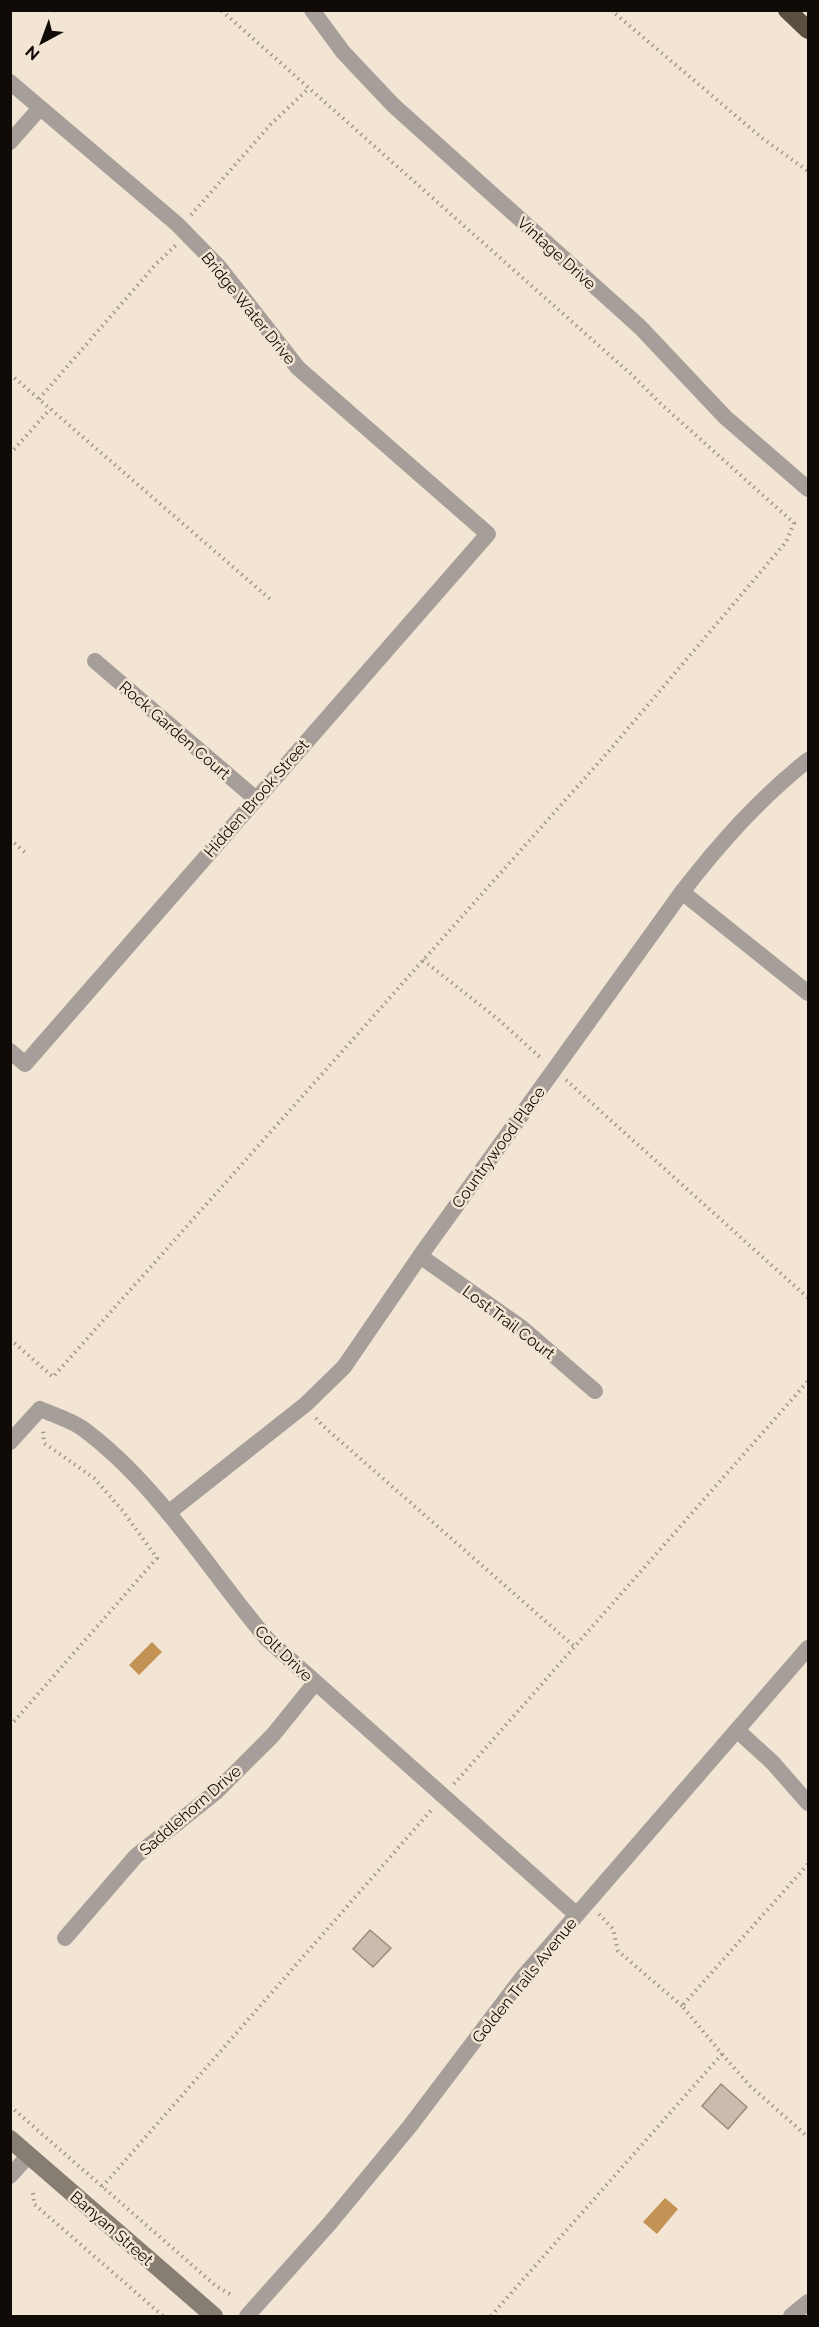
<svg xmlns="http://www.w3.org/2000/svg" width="819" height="2327" font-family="Raleway,sans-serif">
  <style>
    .water { fill: #c49255 }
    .building { fill: #cabbac; stroke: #9a8d7e; stroke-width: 1.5 }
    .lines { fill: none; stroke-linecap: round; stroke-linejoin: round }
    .path { stroke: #a2978a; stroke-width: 4; stroke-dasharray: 1.5 4.5; stroke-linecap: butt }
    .street { stroke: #a69f99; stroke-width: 16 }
    .secondary { stroke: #867d73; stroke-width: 18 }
    .highway { stroke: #5b4f42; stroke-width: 18 }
    .labels { text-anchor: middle; stroke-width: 5; stroke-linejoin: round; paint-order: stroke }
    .street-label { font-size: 16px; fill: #100b06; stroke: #f3e5d4 }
  </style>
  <rect width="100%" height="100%" fill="#f3e5d4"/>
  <!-- water -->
  <path class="water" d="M152 1642 162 1652 139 1675 129 1665Z
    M665 2198 678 2209 657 2234 643 2222Z"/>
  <!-- building -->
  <path class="building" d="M370 1930 391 1948 373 1967 353 1949Z
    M721 2084 747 2107 728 2129 702 2106Z"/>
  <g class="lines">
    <!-- path -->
    <path class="path" d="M611 10 762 138 808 171
      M191 215 270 125 308 89
      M10 374 270 599
      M39 399 156 264 176 245
      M10 454 50 409
      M10 839 28 855
      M423 960 499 1020 542 1059
      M566 1080 808 1298
      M10 1339 53 1377 608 752 786 542 794 523 660 403 632 375 221 10
      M316 1418 322 1425 576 1648
      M10 1726 157 1558 122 1510 94 1478 44 1443 43 1430
      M454 1784 808 1381
      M599 1914 613 1929 618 1951 682 2006
      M722 2054 750 2086 808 2137
      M10 2106 216 2286 230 2294
      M102 2187 433 1808
      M33 2193 34 2204 163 2316
      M491 2316 722 2054 682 2006 808 1864"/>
    <!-- street -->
    <path class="street" d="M312 10 343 52 393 105 640 327 725 417 808 489
      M10 82 177 224 219 267 298 368 488 534 25 1064 10 1051
      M10 142 40 108
      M95 661 256 799
      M682 892 808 993
      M420 1256 522 1328 595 1391
      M10 1442 40 1409C54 1415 70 1420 82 1428 157 1483 208 1569 267 1639L577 1915
      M168 1513 306 1404 344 1367 420 1256 682 892C720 843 759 799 808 760
      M738 1731 773 1763 808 1803
      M65 1938 136 1856 216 1792 273 1735 315 1683
      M10 2176 29 2155
      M247 2316 330 2223 410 2126 522 1978 808 1648
      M791 2316 808 2302"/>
    <!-- secondary -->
    <path class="secondary" d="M10 2139 214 2316"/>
    <!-- highway -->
    <path class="highway" d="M787 10 808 30"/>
  </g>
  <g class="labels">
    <!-- street labels -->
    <g class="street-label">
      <text transform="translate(557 253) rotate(42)" y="6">Vintage Drive</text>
      <text transform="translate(249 308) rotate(51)" y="6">Bridge Water Drive</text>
      <text transform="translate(175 730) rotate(41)" y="6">Rock Garden Court</text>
      <text transform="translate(256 798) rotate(-49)" y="6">Hidden Brook Street</text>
      <text transform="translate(498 1147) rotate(-54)" y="6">Countrywood Place</text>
      <text transform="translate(509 1322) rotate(37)" y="6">Lost Trail Court</text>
      <text transform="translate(284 1653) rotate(44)" y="6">Colt Drive</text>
      <text transform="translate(190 1810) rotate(-41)" y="6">Saddlehorn Drive</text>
      <text transform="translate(524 1980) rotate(-51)" y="6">Golden Trails Avenue</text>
      <text transform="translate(112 2228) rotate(41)" y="6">Banyan Street</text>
    </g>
  </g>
  <!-- border -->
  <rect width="819" height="2327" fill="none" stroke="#100b06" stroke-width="24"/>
  <!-- north arrow -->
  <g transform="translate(42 42) rotate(221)" stroke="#f3e5d4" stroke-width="4.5" paint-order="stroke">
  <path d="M0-4.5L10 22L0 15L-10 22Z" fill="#100b06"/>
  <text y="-9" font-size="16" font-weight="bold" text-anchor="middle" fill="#100b06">N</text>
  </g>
</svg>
